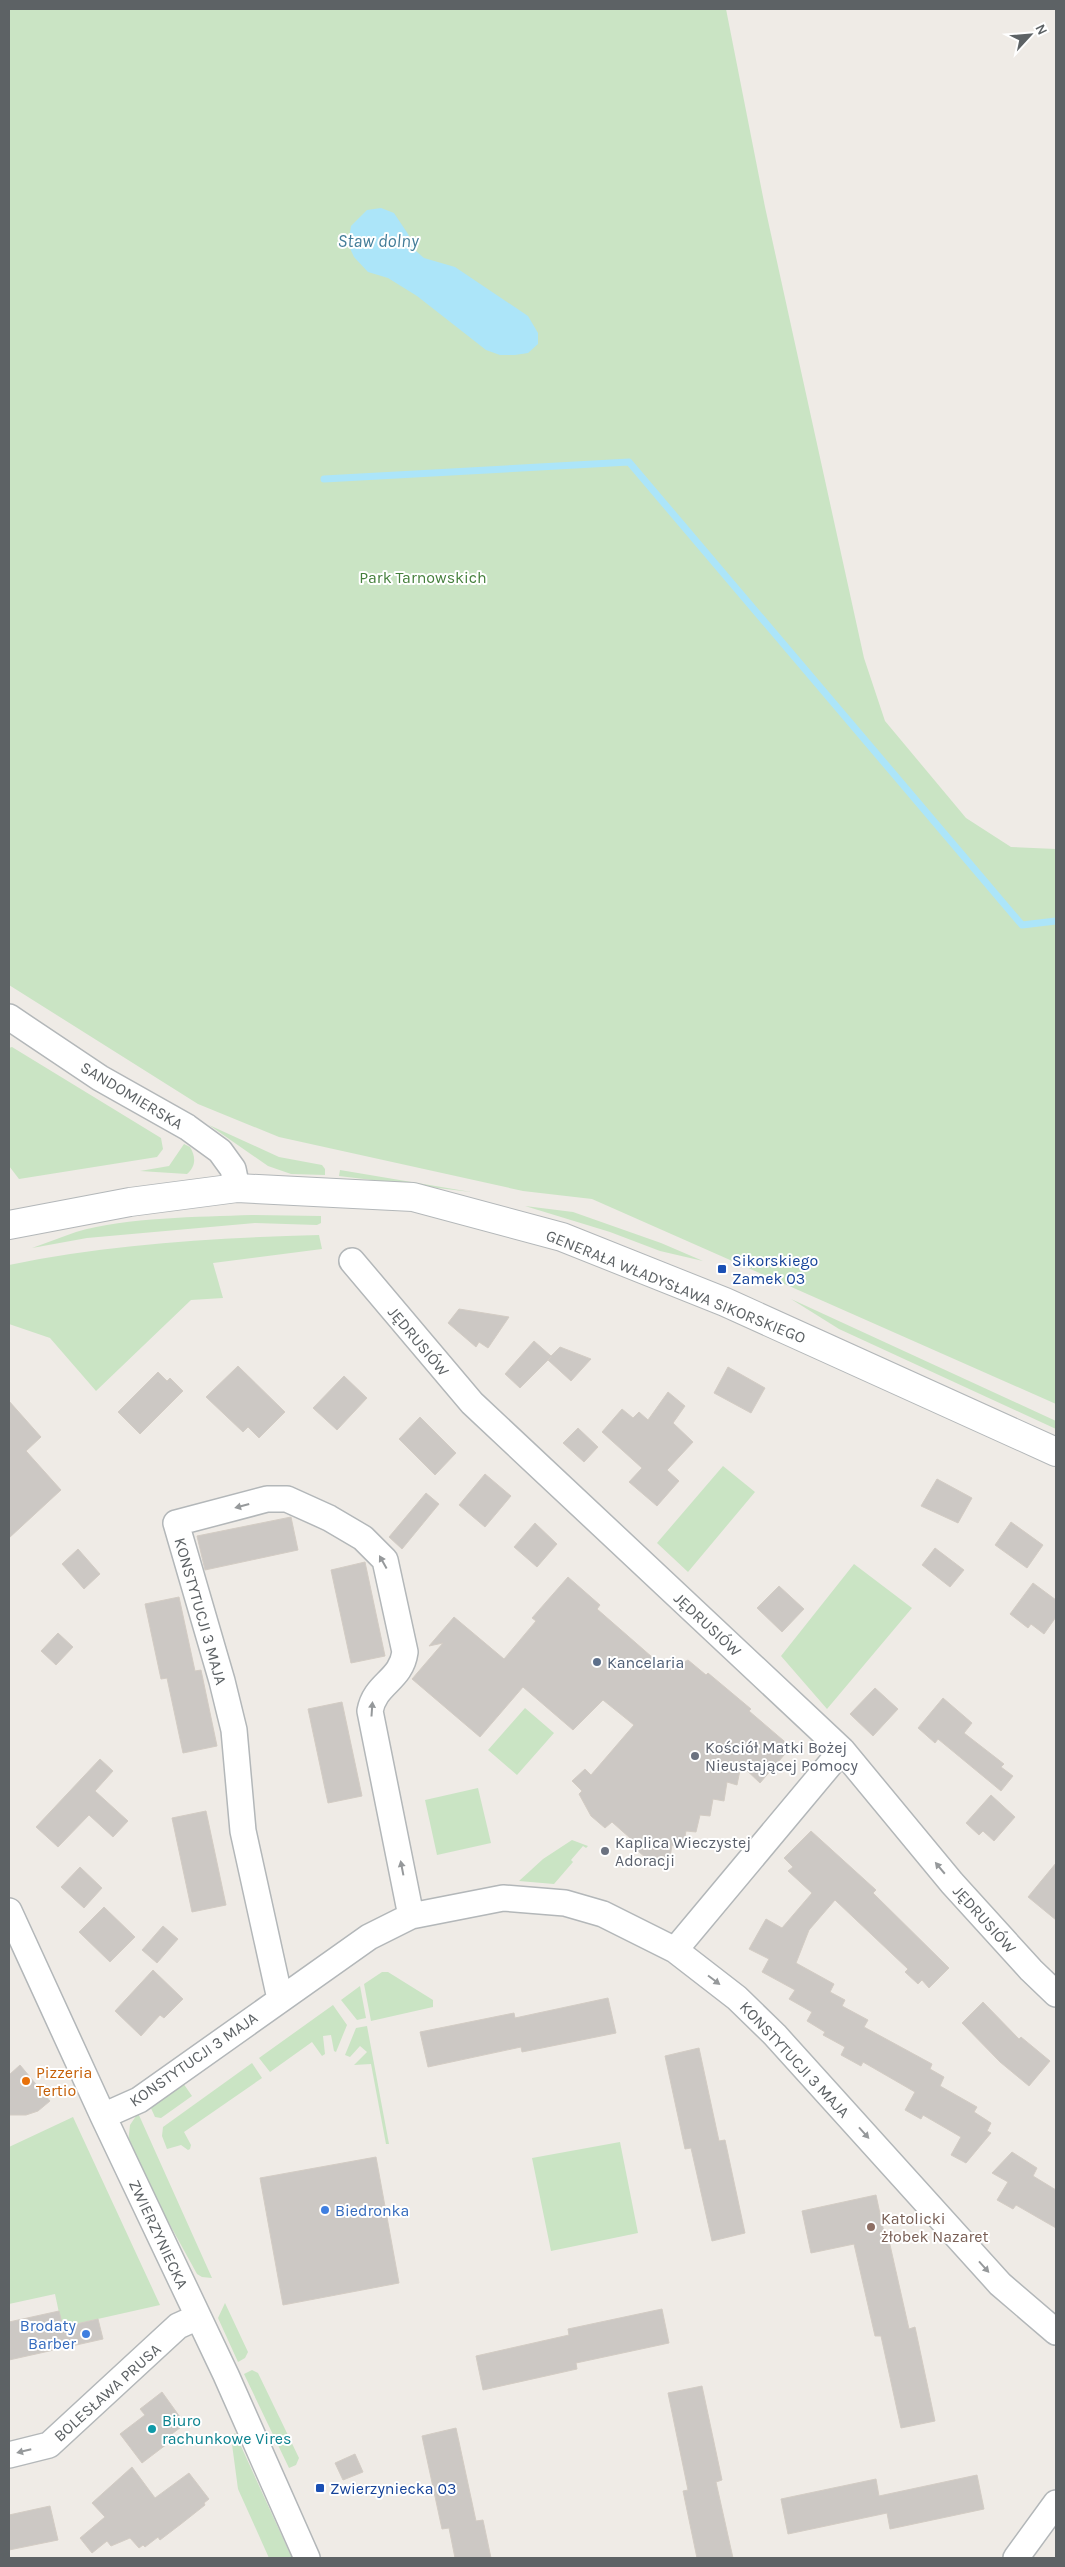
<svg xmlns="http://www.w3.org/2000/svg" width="1065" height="2567" font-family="Karla,sans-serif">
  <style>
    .green { fill: #cae4c4 }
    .water { fill: #ace5f9 }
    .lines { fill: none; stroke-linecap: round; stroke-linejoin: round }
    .stream { stroke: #ace5f9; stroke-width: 7 }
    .building { fill: #ccc8c4; stroke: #d3ccc4 }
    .minor-casing { stroke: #b3b7b9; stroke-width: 28 }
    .tertiary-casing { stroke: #b3b7b9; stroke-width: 30 }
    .minor { stroke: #fff; stroke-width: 25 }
    .tertiary { stroke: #fff; stroke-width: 28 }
    .oneway { fill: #96999b }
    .transit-dot { fill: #1a4fb4; stroke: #fff; stroke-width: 2 }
    .service-dot { fill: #5c6f8a; stroke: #fff; stroke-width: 2 }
    .worship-dot { fill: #6b7280; stroke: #fff; stroke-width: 2 }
    .food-dot { fill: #e8710a; stroke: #fff; stroke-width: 2 }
    .shop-dot { fill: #3f7fe0; stroke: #fff; stroke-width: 2 }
    .education-dot { fill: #8d6e63; stroke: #fff; stroke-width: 2 }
    .culture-dot { fill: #0f9aa8; stroke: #fff; stroke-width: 2 }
    .labels { text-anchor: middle; stroke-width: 4; stroke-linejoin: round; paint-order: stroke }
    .park-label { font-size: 16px; fill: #447f3b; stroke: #fff }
    .street-label { font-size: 16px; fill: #5d6265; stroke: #fff }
    .transit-label { font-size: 16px; fill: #164399; stroke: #fff; text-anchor: start }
    .service-label { font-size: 16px; fill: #4e5e75; stroke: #fff; text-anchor: start }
    .worship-label { font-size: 16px; fill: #5b616d; stroke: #fff; text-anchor: start }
    .food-label { font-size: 16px; fill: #c56008; stroke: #fff; text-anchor: start }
    .shop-label { font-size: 16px; fill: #366cbe; stroke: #fff; text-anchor: start }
    .education-label { font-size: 16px; fill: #785e54; stroke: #fff; text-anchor: start }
    .culture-label { font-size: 16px; fill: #0d838f; stroke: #fff; text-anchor: start }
    .water-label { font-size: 18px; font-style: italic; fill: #437d99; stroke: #fff }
  </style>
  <rect width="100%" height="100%" fill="#efebe6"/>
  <!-- green -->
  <path class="green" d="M9 9H726L765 207 864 658 885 721 966 818 1011 847 1056 849V1404L592 1199 523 1191 279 1137 198 1104 9 985Z
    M12 1047 161 1138 163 1149 157 1157 19 1179 9 1166V1048Z
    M209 1125 279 1157 322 1165 325 1169V1175L291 1174 268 1166Z
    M184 1144 190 1147C196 1157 196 1166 187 1174L140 1171 169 1166Z
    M340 1170 471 1192 339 1176Z
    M525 1206 573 1212 661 1243 703 1261 660 1251 610 1232Z
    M252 1215 321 1216V1223L317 1225 255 1223 87 1238 32 1248C47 1243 61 1237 76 1232 128 1217 198 1217 252 1215Z
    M319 1235 322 1249 213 1263 223 1298 191 1300 96 1391 50 1338 9 1324V1265C111 1244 215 1238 319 1235Z
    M791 1299 1056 1421V1429L839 1329Z
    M723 1466 755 1492 688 1572 657 1543Z
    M854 1564 912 1608 827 1709 781 1656Z
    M525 1708 554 1733 517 1775 488 1750Z
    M478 1788 491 1843 437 1855 425 1800Z
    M572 1840 588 1846 586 1848 583 1846 571 1860 573 1862 554 1884 519 1881 543 1859Z
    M382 1972H388L433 2000V2007L371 2021 364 1984Z
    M360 1986 366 2018 357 2020 341 2000Z
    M333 2005 347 2025 336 2052 334 2051 331 2035 323 2036 325 2054 322 2056 312 2042 270 2072 259 2058Z
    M367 2026 389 2144H386L371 2064 354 2065 367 2052 360 2046 350 2057 345 2055 356 2028Z
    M252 2063 262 2078 184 2132 191 2145 190 2149 188 2150 181 2145 167 2149 162 2136 163 2127Z
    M183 2083 192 2096 161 2118 155 2117 150 2106Z
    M138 2113 212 2278 202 2277 197 2274 147 2183 128 2143 130 2125Z
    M73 2117 160 2305 62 2327 55 2294 9 2304V2147Z
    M620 2142 638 2233 551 2251 532 2158Z
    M225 2303 248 2352 245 2358 238 2362 218 2318Z
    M252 2370 258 2373 299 2458 296 2465 289 2468 244 2374Z
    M235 2433 292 2558H269L238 2489 231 2437Z"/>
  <!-- water -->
  <path class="water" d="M381 208 394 213 408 234 416 251 424 258 455 267 528 316 538 333V344L528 353 515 355H500L486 350 417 296 388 278 368 272 354 257 348 244 351 226 367 210Z"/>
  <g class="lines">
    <!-- stream -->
    <path class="stream" d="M324 479 629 462 1022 925 1056 921"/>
  </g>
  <!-- building -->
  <path class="building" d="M459 1309 509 1317 488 1348 479 1342 476 1347 448 1323Z
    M534 1341 551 1356 560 1347 591 1359 571 1381 548 1360 551 1357 520 1388 505 1374Z
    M238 1366 285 1412 259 1438 248 1427 243 1432 206 1397Z
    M728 1367 765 1388 751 1413 714 1393Z
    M158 1372 167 1381 170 1378 183 1391 140 1434 118 1412Z
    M344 1376 367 1398 337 1430 313 1408Z
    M668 1392 685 1406 673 1423 693 1442 667 1470 679 1481 657 1506 629 1482 642 1468 602 1432 622 1409 633 1418 639 1412 648 1420Z
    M9 1401 41 1437 26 1451 61 1490 9 1538Z
    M420 1417 456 1453 435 1475 399 1439Z
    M578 1428 598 1447 584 1462 563 1443Z
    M485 1474 511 1496 485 1527 459 1505Z
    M937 1479 972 1498 958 1523 921 1506Z
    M426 1493 439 1504 402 1549 389 1537Z
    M291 1517 298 1550 205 1570 197 1536Z
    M1011 1522 1043 1545 1027 1568 995 1545Z
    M535 1523 557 1544 537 1567 514 1547Z
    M935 1548 964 1570 950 1587 922 1565Z
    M78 1549 100 1574 84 1589 62 1564Z
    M365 1562 385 1656 351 1663 331 1570Z
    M568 1577 600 1605 597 1609 660 1664 662 1661 671 1669 688 1660 706 1675 708 1673 751 1709 749 1711 791 1747 760 1783 741 1765 737 1785 727 1782 724 1801 713 1799 710 1816 700 1815 696 1832 686 1831 683 1848 672 1845 669 1864 654 1862 646 1858 638 1851 639 1846 612 1822 605 1828 591 1816 579 1794 582 1791 572 1781 585 1769 591 1775 634 1725 603 1700 573 1730 523 1687 480 1737 412 1679 443 1643 429 1646 454 1617 504 1659 536 1621 532 1618Z
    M1033 1583 1056 1600V1617L1044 1634 1031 1624 1028 1628 1010 1614Z
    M779 1586 804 1609 782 1632 757 1608Z
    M179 1597 195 1671 201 1670 217 1746 183 1753 167 1678 161 1679 145 1604Z
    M58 1633 73 1647 56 1665 41 1651Z
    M875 1688 898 1709 873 1736 850 1714Z
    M943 1698 972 1723 964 1733 1004 1764 1001 1767 1013 1776 1001 1791 938 1739 935 1743 918 1728Z
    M342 1702 362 1796 328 1803 308 1709Z
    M100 1759 113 1771 95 1791 128 1821 113 1837 89 1815 58 1847 36 1827Z
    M991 1795 1015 1817 994 1841 983 1831 979 1835 966 1823Z
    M206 1811 226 1905 192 1912 172 1818Z
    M811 1831 876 1890 873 1893 949 1968 929 1988 922 1980 918 1984 905 1972 908 1969 835 1900 809 1930 796 1963 834 1984 830 1992 845 2000 842 2006 868 2020 864 2027 932 2064 930 2069 944 2077 940 2086 977 2107 974 2112 991 2123 987 2131 991 2133 966 2163 951 2155 961 2137 923 2115 921 2119 905 2110 915 2092 863 2062 861 2066 841 2055 845 2047 823 2035 825 2032 807 2021 812 2012 789 1999 795 1990 762 1972 769 1959 749 1949 766 1919 782 1928 812 1893 788 1871 793 1867 784 1858Z
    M1056 1863V1920L1028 1897Z
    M80 1867 102 1888 84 1908 61 1887Z
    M104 1907 135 1937 110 1962 79 1932Z
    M163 1926 178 1939 157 1963 142 1950Z
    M153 1970 183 1999 164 2018 160 2015 141 2036 115 2011Z
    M608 1998 616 2033 522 2052 521 2047 428 2067 420 2032 514 2013 515 2018Z
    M983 2002 1019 2039 1021 2037 1050 2061 1029 2086 1000 2062 962 2023Z
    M699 2048 719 2141 725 2140 745 2233 712 2241 691 2148 685 2149 665 2056Z
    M20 2065 50 2101 38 2111 26 2115H9V2075Z
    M1012 2152 1037 2168 1033 2176 1056 2190V2228L1016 2205 1013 2209 997 2200 1008 2182 992 2173Z
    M376 2157 399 2283 283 2305 260 2178Z
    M876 2195 885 2237 888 2236 909 2329 915 2327 935 2421 901 2428 881 2336H875L854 2244 811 2253 802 2211Z
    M662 2309 669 2343 576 2363 577 2369 483 2390 476 2356 569 2335 568 2329Z
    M59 2311 63 2327 98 2319 103 2339 9 2360V2322Z
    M702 2386 722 2480 716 2482 733 2558H697L683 2491 688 2490 668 2393Z
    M162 2392 185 2424 164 2440 167 2444 142 2463 120 2434 145 2415 140 2409Z
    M456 2428 476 2521 483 2520 491 2558H455L449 2528 442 2529 422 2436Z
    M355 2454 363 2472 343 2480 335 2463Z
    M132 2467 155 2498 189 2473 209 2499 204 2503 205 2505 181 2524 160 2540 158 2537 145 2547 143 2545 139 2548 130 2538 111 2546 107 2541 92 2553 80 2538 105 2517 92 2503Z
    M977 2475 984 2509 890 2529 887 2513 788 2534 781 2499 876 2479 879 2496Z
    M50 2506 58 2540 9 2550V2515Z"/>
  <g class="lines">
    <!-- minor casing -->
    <g class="minor-casing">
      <path id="minor" d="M9 1017 100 1078 187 1127 220 1151 233 1169 237 1188
        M352 1261 472 1403 842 1750 952 1883 1031 1970 1056 1994
        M9 1911 103 2116 226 2375 307 2558
        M675 1950 842 1750
        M280 1999 243 1831 234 1730 222 1681 176 1523 267 1499H287L329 1518 363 1538 385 1560 405 1652C401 1681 375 1683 370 1711L411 1916
        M103 2116 139 2100 369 1937 411 1916 503 1898 565 1903 603 1914 675 1950 737 1998 775 2035 1000 2284 1056 2332
        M9 2455 49 2445 178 2326 198 2317
        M1016 2558 1056 2503"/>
    </g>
    <!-- tertiary casing -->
    <g class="tertiary-casing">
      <path id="tertiary" d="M9 1225 130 1202 237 1188 413 1197 562 1237 725 1302 1056 1452"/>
    </g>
    <!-- minor -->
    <use href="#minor" class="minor"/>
    <!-- tertiary -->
    <use href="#tertiary" class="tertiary"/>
  </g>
  <!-- one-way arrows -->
  <defs><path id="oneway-solid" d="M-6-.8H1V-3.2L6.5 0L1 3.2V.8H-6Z" transform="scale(1.25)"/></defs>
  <g class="oneway">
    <use href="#oneway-solid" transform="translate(242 1506) rotate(165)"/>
    <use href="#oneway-solid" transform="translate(383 1562) rotate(-119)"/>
    <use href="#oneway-solid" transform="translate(372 1709) rotate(-86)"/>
    <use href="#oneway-solid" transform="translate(402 1868) rotate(-101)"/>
    <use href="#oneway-solid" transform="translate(940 1868) rotate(-130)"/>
    <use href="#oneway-solid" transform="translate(714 1980) rotate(37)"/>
    <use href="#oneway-solid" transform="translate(864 2133) rotate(48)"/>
    <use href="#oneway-solid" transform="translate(984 2267) rotate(48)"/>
    <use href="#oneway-solid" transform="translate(24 2451) rotate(166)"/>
  </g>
  <!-- markers -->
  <g class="transit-dot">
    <rect x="717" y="1264" width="10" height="10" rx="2.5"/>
    <rect x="315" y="2483" width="10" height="10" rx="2.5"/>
  </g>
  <circle class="service-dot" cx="597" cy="1662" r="5"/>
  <g class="worship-dot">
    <circle cx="695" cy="1756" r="5"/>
    <circle cx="605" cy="1851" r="5"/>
  </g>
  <circle class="food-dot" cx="26" cy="2081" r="5"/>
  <g class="shop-dot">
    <circle cx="325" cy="2210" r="5"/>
    <circle cx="86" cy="2334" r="5"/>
  </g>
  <circle class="education-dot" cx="871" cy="2227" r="5"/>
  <circle class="culture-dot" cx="152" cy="2429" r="5"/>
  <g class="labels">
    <!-- park labels -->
    <g class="park-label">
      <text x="423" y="583">Park Tarnowskich</text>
    </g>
    <!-- street labels -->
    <g class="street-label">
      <text transform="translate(132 1095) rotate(31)" y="6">SANDOMIERSKA</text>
      <text transform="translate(676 1286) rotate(22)" y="6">GENERAŁA WŁADYSŁAWA SIKORSKIEGO</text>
      <text transform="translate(419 1341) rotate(50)" y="6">JĘDRUSIÓW</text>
      <text transform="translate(201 1611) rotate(74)" y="6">KONSTYTUCJI 3 MAJA</text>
      <text transform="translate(708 1624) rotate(43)" y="6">JĘDRUSIÓW</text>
      <text transform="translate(985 1919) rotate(48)" y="6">JĘDRUSIÓW</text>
      <text transform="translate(193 2059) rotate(-35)" y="6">KONSTYTUCJI 3 MAJA</text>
      <text transform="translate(795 2059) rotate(47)" y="6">KONSTYTUCJI 3 MAJA</text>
      <text transform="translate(159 2234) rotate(65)" y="6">ZWIERZYNIECKA</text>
      <text transform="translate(107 2392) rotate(-42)" y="6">BOLESŁAWA PRUSA</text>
    </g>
    <!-- transit labels -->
    <g class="transit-label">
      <text x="732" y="1266">Sikorskiego<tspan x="732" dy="18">Zamek 03</tspan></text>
      <text x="330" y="2494">Zwierzyniecka 03</text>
    </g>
    <!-- service labels -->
    <g class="service-label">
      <text x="607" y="1668">Kancelaria</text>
    </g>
    <!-- worship labels -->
    <g class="worship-label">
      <text x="705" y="1753">Kościół Matki Bożej<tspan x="705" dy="18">Nieustającej Pomocy</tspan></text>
      <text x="615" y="1848">Kaplica Wieczystej<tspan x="615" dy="18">Adoracji</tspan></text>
    </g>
    <!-- food labels -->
    <g class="food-label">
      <text x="36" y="2078">Pizzeria<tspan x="36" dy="18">Tertio</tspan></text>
    </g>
    <!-- shop labels -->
    <g class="shop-label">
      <text x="335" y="2216">Biedronka</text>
      <text x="76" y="2331" text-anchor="end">Brodaty<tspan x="76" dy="18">Barber</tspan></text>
    </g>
    <!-- education labels -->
    <g class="education-label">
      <text x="881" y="2224">Katolicki<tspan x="881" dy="18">żłobek Nazaret</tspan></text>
    </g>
    <!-- culture labels -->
    <g class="culture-label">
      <text x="162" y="2426">Biuro<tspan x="162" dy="18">rachunkowe Vires</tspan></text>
    </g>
    <!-- water labels -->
    <g class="water-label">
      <text x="378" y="247">Staw dolny</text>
    </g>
  </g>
  <!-- border -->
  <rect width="1065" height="2567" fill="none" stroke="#5d6265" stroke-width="20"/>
  <!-- north arrow -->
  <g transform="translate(1030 35) rotate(64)" stroke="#ffffff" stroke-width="4" paint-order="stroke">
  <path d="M0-4L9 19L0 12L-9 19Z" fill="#5d6265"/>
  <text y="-8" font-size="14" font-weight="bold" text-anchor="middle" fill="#5d6265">N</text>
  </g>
</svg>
